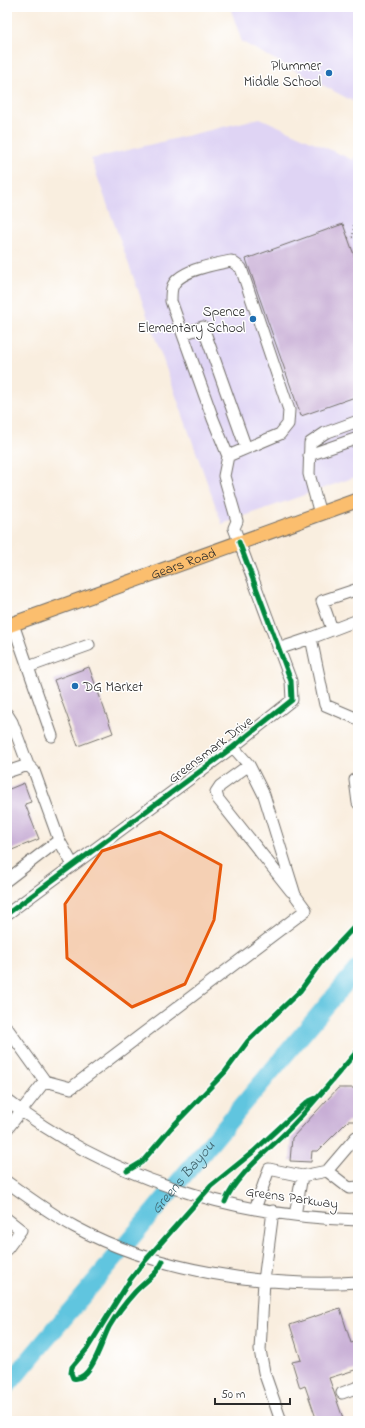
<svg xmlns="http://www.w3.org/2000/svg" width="365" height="1428" font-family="'Indie Flower',sans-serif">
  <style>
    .built { fill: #dfd4f4 }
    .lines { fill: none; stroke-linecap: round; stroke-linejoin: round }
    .river { stroke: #61c5df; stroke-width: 18 }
    .building { fill: #c8aed5 }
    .minor-casing { stroke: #736f6a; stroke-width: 13 }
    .major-casing { stroke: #736f6a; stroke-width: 16 }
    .path { stroke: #736f6a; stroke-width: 2; stroke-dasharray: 1 3; stroke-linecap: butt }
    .minor { stroke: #fff; stroke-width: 11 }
    .major { stroke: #fbbe6e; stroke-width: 14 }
    .cycleway-casing { stroke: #fff; stroke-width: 8 }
    .cycleway { stroke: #00873e; stroke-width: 5 }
    .marked { fill: #e8590c; fill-opacity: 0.2; stroke: #e8590c; stroke-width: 3; stroke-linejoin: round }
    .poi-dot { fill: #1f6fb2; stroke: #fff; stroke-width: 1.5 }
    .labels { text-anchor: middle; stroke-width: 3; stroke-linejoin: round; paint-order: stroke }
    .poi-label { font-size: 14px; fill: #2b2b2b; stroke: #fff; text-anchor: end }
    .street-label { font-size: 14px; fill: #2b2b2b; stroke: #fff }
    .water-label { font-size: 15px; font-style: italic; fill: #3e616a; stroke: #fff }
  </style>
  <rect width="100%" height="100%" fill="#fff"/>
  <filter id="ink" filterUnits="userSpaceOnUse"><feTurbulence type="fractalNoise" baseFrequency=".025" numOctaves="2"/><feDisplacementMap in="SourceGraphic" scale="8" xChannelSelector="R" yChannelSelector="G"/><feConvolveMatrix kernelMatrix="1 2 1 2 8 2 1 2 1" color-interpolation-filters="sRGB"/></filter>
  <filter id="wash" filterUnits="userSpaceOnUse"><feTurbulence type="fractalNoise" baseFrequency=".012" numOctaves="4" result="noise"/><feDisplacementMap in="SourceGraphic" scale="16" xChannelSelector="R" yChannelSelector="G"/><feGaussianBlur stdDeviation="0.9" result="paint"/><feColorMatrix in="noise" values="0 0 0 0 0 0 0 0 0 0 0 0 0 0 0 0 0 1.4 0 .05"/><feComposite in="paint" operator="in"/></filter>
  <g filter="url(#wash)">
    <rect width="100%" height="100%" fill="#f9eedf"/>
    <!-- built -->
    <path class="built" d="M230 7H358V104L242 42Z
      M260 118 353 160 358 151V476L222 524 91 159Z"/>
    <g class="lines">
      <!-- river -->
      <path class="river" id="s1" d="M7 1386 358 968"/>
    </g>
    <g id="blocks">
      <!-- building -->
      <path class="building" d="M343 224 358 266V396L301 416 246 259Z
        M89 667 113 733 78 746 54 680Z
        M24 783 31 802 25 804 39 839 12 850 7 837V790Z
        M338 1088H358V1121H348L318 1151H312L311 1162 290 1161 292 1138Z
        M340 1308 351 1343 358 1341V1369L329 1378 344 1421H317L305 1386 300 1388 292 1362 301 1360 290 1325Z"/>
    </g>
  </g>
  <g filter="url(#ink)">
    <use href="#blocks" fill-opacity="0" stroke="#736f6a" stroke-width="1"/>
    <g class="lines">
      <!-- minor casing -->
      <g class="minor-casing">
        <path id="minor" d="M183 334 203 327 246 448
          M309 455 358 438
          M320 514 309 474 310 443 325 433 358 421
          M13 624 52 736
          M332 629 322 601 358 589
          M311 638 325 705 358 719
          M278 649 311 638 358 620
          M28 667 89 645
          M7 714 12 722 28 765
          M249 765 220 786 216 792 218 799 291 891
          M7 772 28 765 34 771 59 840
          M358 778 355 780 358 803
          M7 880 59 840 73 865
          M7 914 233 747 292 700 291 681 234 528 237 521 224 476 228 456 213 419 171 301C171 297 171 292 172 288 177 270 216 264 231 261L241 268 289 410 288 424 280 434 228 456
          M7 1028 45 1081
          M7 1100C105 1177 234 1217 358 1220
          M7 1129 45 1081 71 1088 306 910 295 895 264 795 249 765 233 747
          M327 1171 349 1188 358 1187
          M7 1182C29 1198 51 1214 75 1227 156 1271 267 1288 358 1282
          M255 1209 269 1169 302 1176 327 1171 356 1137H358
          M273 1211 264 1281 260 1350 264 1372 281 1421
          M295 1215 302 1176
          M7 1219 21 1230 7 1249
          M342 1393 358 1387"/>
      </g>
      <!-- major casing -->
      <g class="major-casing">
        <g id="major">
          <path id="s2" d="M7 626 358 500"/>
        </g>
      </g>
      <!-- path -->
      <path class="path" d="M348 238 353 237 358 162"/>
      <!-- minor -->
      <use href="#minor" class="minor"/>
      <!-- major -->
      <use href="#major" class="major"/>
      <!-- cycleway casing -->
      <g class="cycleway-casing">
        <path id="cycleway" d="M7 914 233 747 292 700 291 681 239 542
          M127 1171 142 1162 171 1128 225 1072 248 1041 300 991 322 961 358 923
          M225 1202C235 1175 274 1146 294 1124 316 1100 337 1075 358 1050
          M163 1261C157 1275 145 1281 135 1292 125 1303 116 1315 109 1327 102 1340 91 1383 73 1378L71 1373 72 1367 87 1349 130 1280 144 1262 211 1186 253 1152 307 1102 316 1098"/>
      </g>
      <!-- cycleway -->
      <use href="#cycleway" class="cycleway"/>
    </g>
  </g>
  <!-- marked area -->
  <path class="marked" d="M160 832 221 865 214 920 185 984 132 1007 67 958 65 904 102 851Z"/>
  <!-- markers -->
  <g class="poi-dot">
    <circle cx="329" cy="73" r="4"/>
    <circle cx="253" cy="319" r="4"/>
    <circle cx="75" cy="686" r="4"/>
  </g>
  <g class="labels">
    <!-- poi labels -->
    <g class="poi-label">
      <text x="321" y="70">Plummer<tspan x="321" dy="16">Middle School</tspan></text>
      <text x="245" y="316">Spence<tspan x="245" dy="16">Elementary School</tspan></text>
      <text x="83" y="691" text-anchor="start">DG Market</text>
    </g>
    <!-- street labels -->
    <g class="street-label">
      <text dy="5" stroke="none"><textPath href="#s2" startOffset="187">Gears Road</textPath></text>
      <text transform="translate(210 749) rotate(-37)" y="5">Greensmark Drive</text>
      <text transform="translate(292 1197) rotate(8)" y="5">Greens Parkway</text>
    </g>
    <!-- water labels -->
    <g class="water-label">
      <text dy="5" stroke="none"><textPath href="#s1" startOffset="273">Greens Bayou</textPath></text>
    </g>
  </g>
  <!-- margin -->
  <rect width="365" height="1428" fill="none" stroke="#fff" stroke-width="24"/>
  <!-- scale -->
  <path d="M215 1398v6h75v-6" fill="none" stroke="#2b2b2b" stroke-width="2"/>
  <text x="221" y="1398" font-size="12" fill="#2b2b2b" stroke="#ffffff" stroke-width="3" paint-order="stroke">50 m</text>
</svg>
